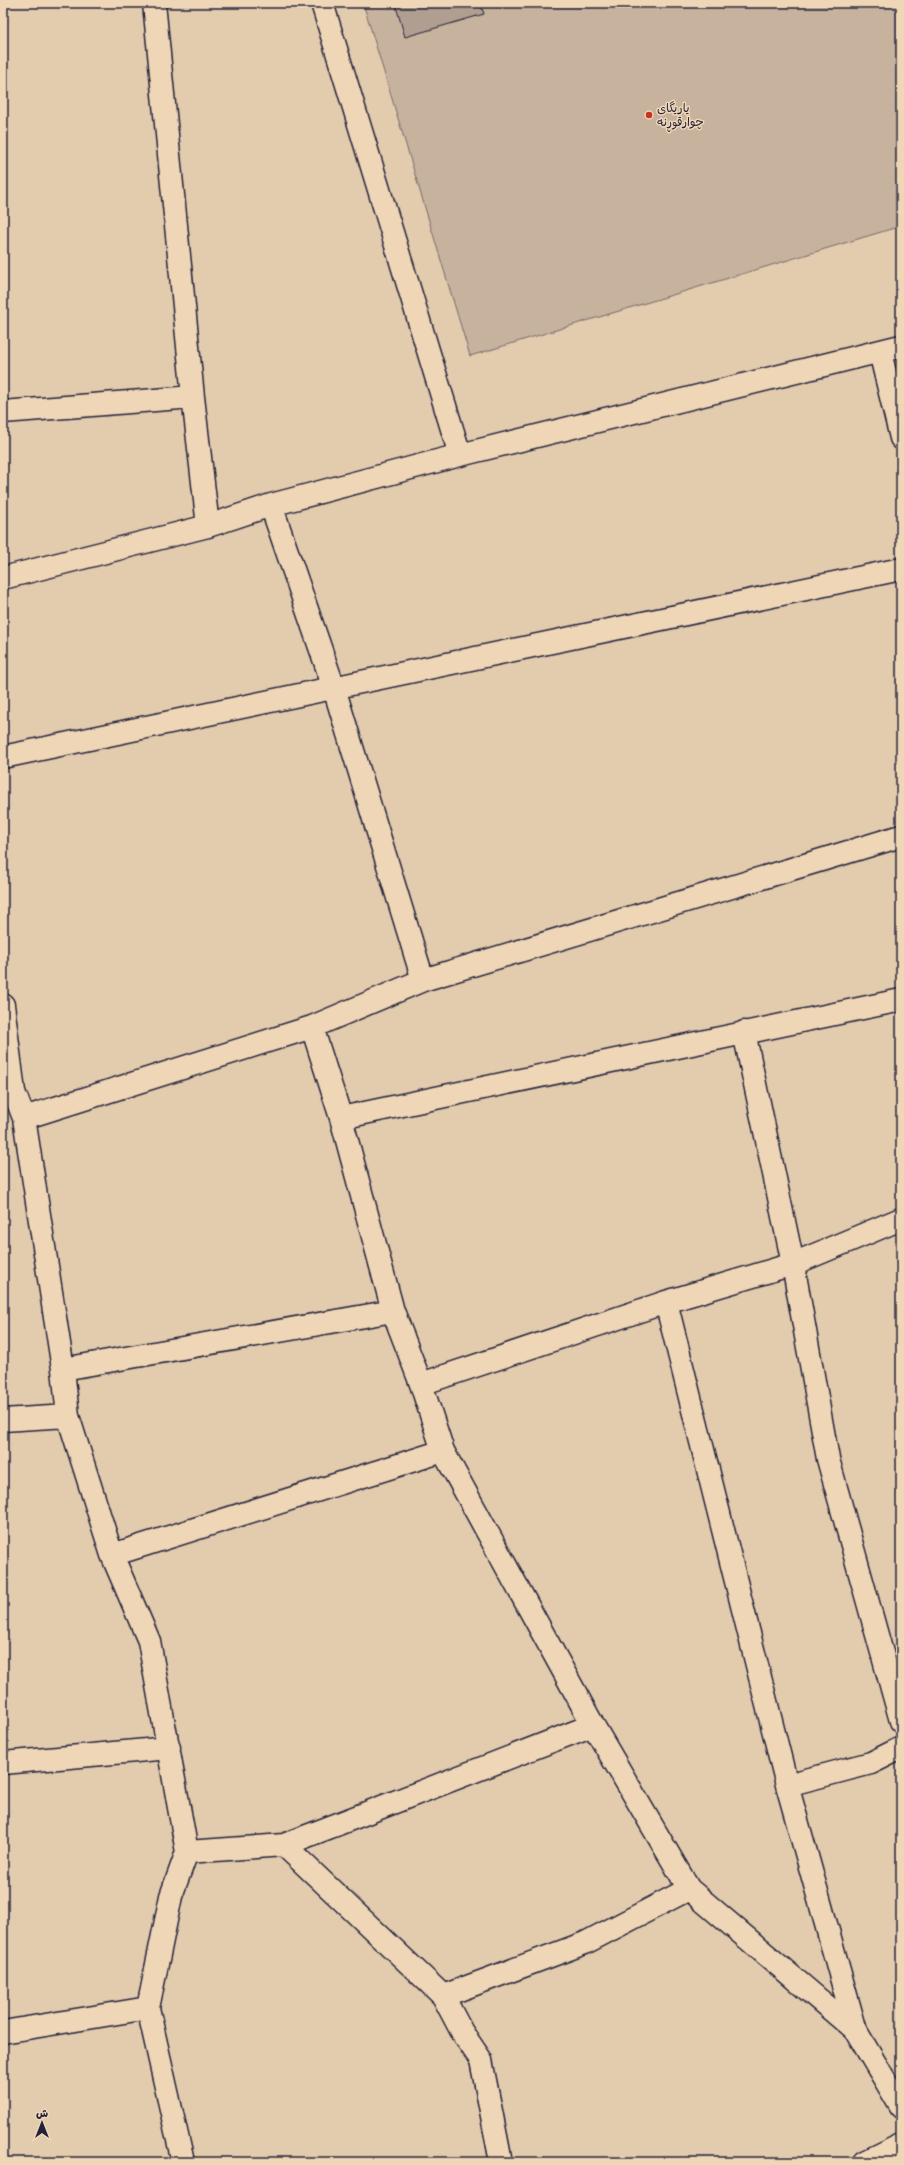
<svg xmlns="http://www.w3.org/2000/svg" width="904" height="2165" font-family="'Playpen Sans','Playpen Sans Arabic',sans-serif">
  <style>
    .green { fill: #c6b29d; stroke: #746a6c }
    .building { fill: #b09e90; stroke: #22223b }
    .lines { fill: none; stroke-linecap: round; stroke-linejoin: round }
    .street-casing { stroke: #22223b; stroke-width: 25 }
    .highway-casing { stroke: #22223b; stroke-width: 25 }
    .street { stroke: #efd6b6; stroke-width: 22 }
    .highway { stroke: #efd6b6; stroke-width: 22 }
    .poi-dot { fill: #c8321e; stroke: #efd6b6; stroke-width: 1.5 }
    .labels { text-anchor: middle; stroke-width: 3; stroke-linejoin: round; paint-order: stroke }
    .poi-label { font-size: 12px; fill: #22223b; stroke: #efd6b6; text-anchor: start }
  </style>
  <rect width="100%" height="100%" fill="#e3cbae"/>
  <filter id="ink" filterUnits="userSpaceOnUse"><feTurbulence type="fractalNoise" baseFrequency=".025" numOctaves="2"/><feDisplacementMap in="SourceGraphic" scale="8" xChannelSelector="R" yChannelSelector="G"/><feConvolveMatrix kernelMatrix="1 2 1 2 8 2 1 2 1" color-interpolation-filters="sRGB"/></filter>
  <g filter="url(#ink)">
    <!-- green -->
    <path class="green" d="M363 3H901V226L470 356Z"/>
    <!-- building -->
    <path class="building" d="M395 3H480L484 14 405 37Z"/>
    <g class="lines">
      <!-- street casing -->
      <g class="street-casing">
        <path id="street" d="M154 3 193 397
          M322 3 460 455
          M880 352 901 438
          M3 412 193 397 208 526
          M271 505 334 688 423 980
          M3 578 208 526 271 505 460 455 901 346
          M3 757 901 569
          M3 1005 14 1092 24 1118 63 1369 68 1416 112 1555 149 1641 187 1852 171 1896 148 2008 183 2162
          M312 1027 341 1118 393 1311 421 1384 443 1451 593 1725
          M744 1032 793 1264 828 1459 901 1721
          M24 1118 312 1027 423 980 901 836
          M341 1118 901 1000
          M666 1302 787 1785 856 2031
          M63 1369 393 1311
          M421 1384 666 1302 793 1264 901 1219
          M3 1420 68 1416
          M112 1555 443 1451
          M3 1763 169 1748
          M787 1785 871 1763 901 1748
          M284 1845 443 1996 462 2032 481 2060 501 2162
          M187 1852 284 1845 593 1725 689 1889 856 2031 901 2107
          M443 1996 585 1943 689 1889
          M3 2032 148 2008"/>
      </g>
      <!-- highway casing -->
      <g class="highway-casing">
        <path id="highway" d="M864 2162 901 2144"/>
      </g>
      <!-- street -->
      <use href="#street" class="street"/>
      <!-- highway -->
      <use href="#highway" class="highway"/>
    </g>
  </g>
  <!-- markers -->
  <circle class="poi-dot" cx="649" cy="115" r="4"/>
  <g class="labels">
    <!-- poi labels -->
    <g class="poi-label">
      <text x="657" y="112">یاریگای<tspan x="657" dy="14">چوارقوڕنە</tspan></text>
    </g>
  </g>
  <!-- margin -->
  <rect width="904" height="2165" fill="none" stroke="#efd6b6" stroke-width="16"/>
  <rect x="8" y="8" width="888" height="2149" fill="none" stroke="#22223b" stroke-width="1.5" filter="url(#ink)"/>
  <!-- north arrow -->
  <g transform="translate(42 2123)" stroke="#efd6b6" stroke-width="3" paint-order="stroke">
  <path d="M0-3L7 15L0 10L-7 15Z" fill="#22223b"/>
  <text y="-6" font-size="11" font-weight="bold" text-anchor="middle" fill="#22223b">ش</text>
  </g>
</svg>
